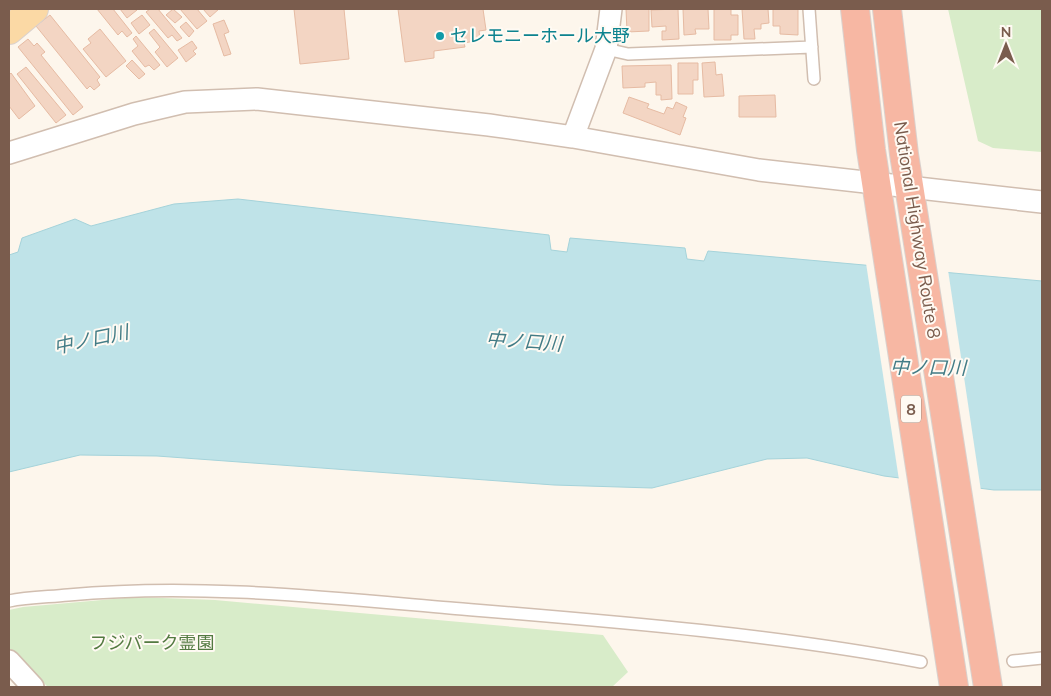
<svg xmlns="http://www.w3.org/2000/svg" width="1051" height="696" font-family="Mulish,'Noto Sans JP',sans-serif">
  <style>
    .green { fill: #d8ecc9 }
    .water { fill: #bfe3e8; stroke: #a5d3da }
    .pier { fill: #fdf6ec }
    .building { fill: #f3d5c3; stroke: #e6bba3 }
    .lines { fill: none; stroke-linecap: round; stroke-linejoin: round }
    .lane-casing { stroke: #d1beb0; stroke-width: 14 }
    .street-casing { stroke: #d1beb0; stroke-width: 24 }
    .primary-casing { stroke: #dad1cd; stroke-width: 30 }
    .highway-casing { stroke: #dad1cd; stroke-width: 30 }
    .lane { stroke: #fff; stroke-width: 11 }
    .street { stroke: #fff; stroke-width: 21 }
    .primary { stroke: #fbd9a5; stroke-width: 28 }
    .highway { stroke: #f7b7a3; stroke-width: 28 }
    .culture-dot { fill: #0f9aa8; stroke: #fffaf3; stroke-width: 2 }
    .labels { text-anchor: middle; stroke-width: 4; stroke-linejoin: round; paint-order: stroke }
    .shield { fill: #fffaf3; stroke: #a28b7f; stroke-width: 1 }
    .shield-label { font-size: 16px; font-weight: bold; fill: #7a5c4d }
    .culture-label { font-size: 18px; fill: #0d838f; stroke: #fffaf3; text-anchor: start }
    .street-label { font-size: 18px; fill: #7a5c4d; stroke: #fffaf3 }
    .park-label { font-size: 18px; fill: #537a41; stroke: #fffaf3 }
    .water-label { font-size: 19px; font-style: italic; fill: #437c86; stroke: #fffaf3 }
  </style>
  <rect width="100%" height="100%" fill="#fdf6ec"/>
  <!-- green -->
  <path class="green" d="M948 9H1042V152L993 148 978 141Z
    M136 597 215 600 603 635 628 672 612 687H48L9 650V610L23 607Z"/>
  <!-- water -->
  <path class="water" d="M238 199 549 235 551 250 567 252 570 238 685 248 687 259 704 261 708 251 1042 281V490H994L884 476 807 458 767 459 652 488 554 485 157 456 80 455 9 472V255L18 252 22 238 75 219 91 226 174 204Z"/>
  <!-- pier -->
  <path class="pier" d="M866 263 948 270 981 491 899 480Z"/>
  <!-- building -->
  <path class="building" d="M97 9H113L132 33 127 37 122 31 118 35Z
    M120 9H136L137 10 127 18Z
    M150 9H158L182 38 177 41 172 35 168 38 146 12Z
    M173 9 182 17 175 23 166 15Z
    M180 9H197L207 21 197 29Z
    M203 9H219L210 17Z
    M294 9H344L349 59 300 64Z
    M398 9H483L486 30 479 31 480 40 464 43 465 47 434 51V58L405 62Z
    M626 9H649V31L627 32Z
    M678 9 679 39 662 40V31H666V26L652 27 651 10Z
    M683 9H708L709 29H695L696 34 684 35Z
    M714 9H731V15H738V35H731V40H714Z
    M742 9H768L769 23 761 24V29H754L755 39H744Z
    M773 9H798V35L780 34V26H773Z
    M50 15 100 77 97 80 100 85 94 90 90 86 87 89 36 26Z
    M142 15 150 25 139 34 131 23Z
    M224 20 229 32 224 34 231 54 224 56 213 24Z
    M186 22 194 31 189 37 180 27Z
    M100 29 126 61 106 77 83 49 91 43 88 39Z
    M154 29 178 58 167 67 155 52 160 47 149 33Z
    M136 36 160 65 154 70 149 65 145 67 132 51 138 46 133 39Z
    M28 39 34 46 37 43 45 52 41 55 83 107 73 115 18 47Z
    M192 41 197 48 193 51 196 54 186 62 178 50Z
    M132 60 145 74 139 79 126 66Z
    M715 62 716 75 722 74 724 96 704 97 702 63Z
    M678 63H698V80H693V94H678Z
    M671 65 672 99 661 100V95H656V82L645 83V87L623 88 622 66Z
    M26 67 66 115 56 123 17 74Z
    M11 73 35 106 19 119 9 106V75Z
    M775 95 776 117H739V96Z
    M629 97 649 104 647 108 664 114 667 107 673 109 676 102 687 107 683 117 686 118 680 135 623 113Z"/>
  <g class="lines">
    <!-- lane casing -->
    <g class="lane-casing">
      <path id="lane" d="M809 9 814 79
        M606 49 628 54 812 47
        M9 601C28 597 49 597 68 595 195 583 323 597 450 608 607 621 766 633 921 662
        M1013 661 1042 658"/>
    </g>
    <!-- street casing -->
    <g class="street-casing">
      <path id="street" d="M573 137 606 49 611 9
        M9 153 134 114 185 102 257 99 489 125 573 137 759 170 1042 202
        M9 661 33 687"/>
    </g>
    <!-- primary casing -->
    <g class="primary-casing">
      <path id="primary" d="M9 30 34 9"/>
    </g>
    <!-- highway casing -->
    <g class="highway-casing">
      <path id="highway" d="M855 9 871 150 954 687
        M887 9 904 154 988 687"/>
    </g>
    <!-- lane -->
    <use href="#lane" class="lane"/>
    <!-- street -->
    <use href="#street" class="street"/>
    <!-- primary -->
    <use href="#primary" class="primary"/>
    <!-- highway -->
    <use href="#highway" class="highway"/>
  </g>
  <!-- markers -->
  <circle class="culture-dot" cx="440" cy="36" r="5"/>
  <g class="labels">
    <!-- shield labels -->
    <rect class="shield" x="901" y="395.5" width="20" height="27" rx="4"/>
    <g class="shield-label">
      <text x="911" y="415">8</text>
    </g>
    <!-- culture labels -->
    <g class="culture-label">
      <text x="450" y="42">セレモニーホール大野</text>
    </g>
    <!-- street labels -->
    <g class="street-label">
      <text transform="translate(917 230) rotate(81)" y="6">National Highway Route 8</text>
    </g>
    <!-- park labels -->
    <g class="park-label">
      <text x="152" y="649">フジパーク霊園</text>
    </g>
    <!-- water labels -->
    <g class="water-label">
      <text transform="translate(91 339) rotate(-12)" y="7">中ノ口川</text>
      <text transform="translate(524 341) rotate(4)" y="7">中ノ口川</text>
      <text transform="translate(928 367) rotate(1)" y="7">中ノ口川</text>
    </g>
  </g>
  <!-- border -->
  <rect width="1051" height="696" fill="none" stroke="#7a5c4d" stroke-width="20"/>
  <!-- north arrow -->
  <g transform="translate(1006 45)" stroke="#fffaf3" stroke-width="4" paint-order="stroke">
  <path d="M0-4L9 19L0 12L-9 19Z" fill="#7a5c4d"/>
  <text y="-8" font-size="14" font-weight="bold" text-anchor="middle" fill="#7a5c4d">N</text>
  </g>
</svg>
